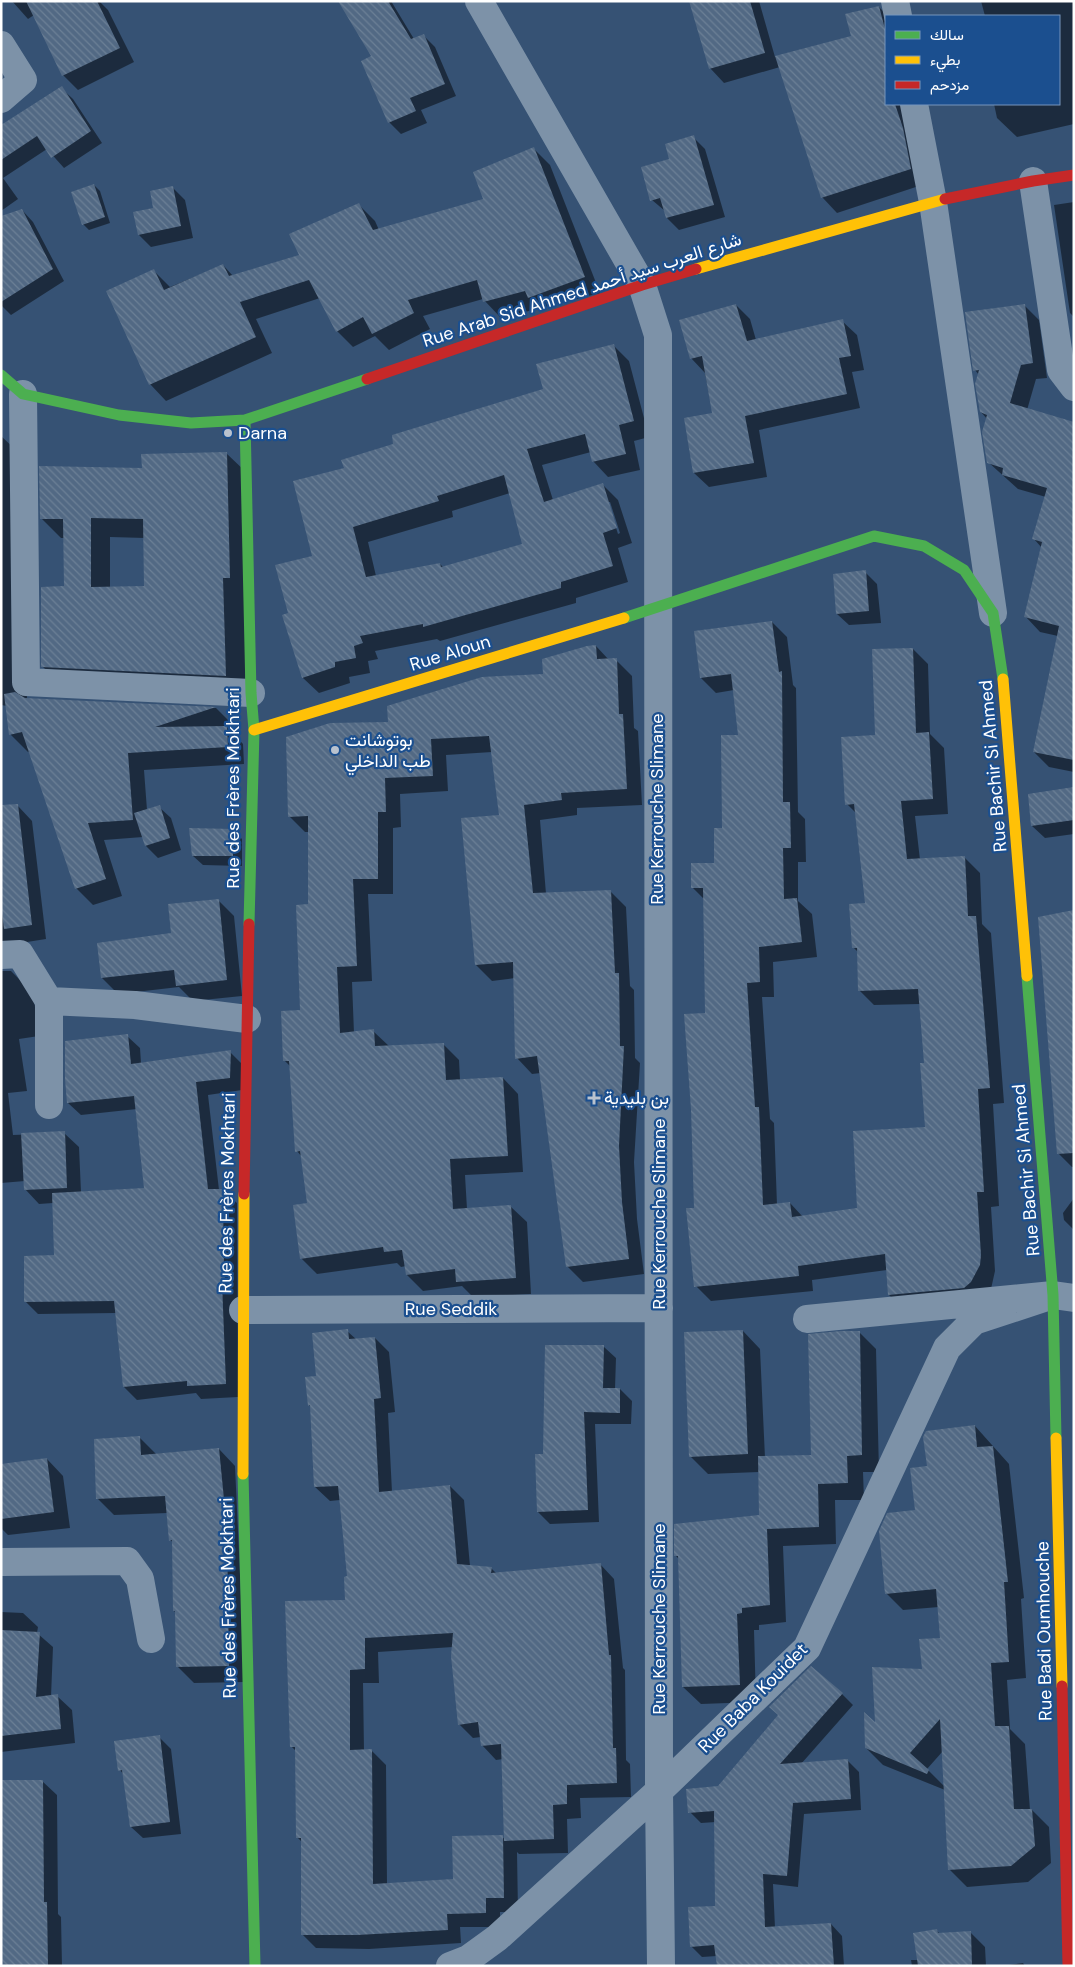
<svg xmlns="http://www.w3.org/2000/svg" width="1075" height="1967" font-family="'DM Sans',Vazirmatn,sans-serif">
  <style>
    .shadow { fill: #0007; fill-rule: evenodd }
    .building { fill: url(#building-back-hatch); fill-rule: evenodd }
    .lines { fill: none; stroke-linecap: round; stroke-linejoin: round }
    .street { stroke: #7d92a8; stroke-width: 28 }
    .fast { stroke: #4caf50; stroke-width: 11 }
    .slow { stroke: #ffc107; stroke-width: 11 }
    .jam { stroke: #c62828; stroke-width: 11 }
    .poi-dot { fill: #b9c2ce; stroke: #1b4f8f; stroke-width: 2 }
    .labels { text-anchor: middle; stroke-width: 4.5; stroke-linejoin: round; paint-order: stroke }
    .street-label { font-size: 18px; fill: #fff; stroke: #1b4f8f }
    .poi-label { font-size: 18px; fill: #fff; stroke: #1b4f8f; text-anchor: start }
  </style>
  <defs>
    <pattern id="building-back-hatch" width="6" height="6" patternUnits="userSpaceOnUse" patternTransform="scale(1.25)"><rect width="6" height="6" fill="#526984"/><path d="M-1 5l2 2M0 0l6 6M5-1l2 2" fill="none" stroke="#6c8096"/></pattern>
  </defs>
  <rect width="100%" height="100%" fill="#365274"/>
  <!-- shadow -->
  <path class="shadow" d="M12 1H99L108 10 134 62 78 90 63 75 34 15 28 19Z
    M339 1H391L414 39 423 35 435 47 456 96 421 110 427 123 401 134 389 122 373 57Z
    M690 1H759L775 57 852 37 879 7 888 16H886V104H904L925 184 837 213 822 197 780 67 724 83 710 68Z
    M981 1H1074V124L1017 137 997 118 994 104H1059V16H985Z
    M61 88 73 99 102 143 64 168 47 149 3 178 18 199 1 211V127Z
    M693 137 705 149 725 217 679 230 667 218 665 211 652 200 670 160Z
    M534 149 550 165 600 293 501 318 483 299 423 316 430 329 389 350 375 336 353 347 337 331 320 298 256 319 272 353 166 401 150 384 154 271 170 287 223 265 233 276 301 255 359 205 375 221 379 230 485 200Z
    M94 185 100 191 110 223 89 230 83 224Z
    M173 188 185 200 193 238 151 247 139 235 155 209Z
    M1074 202V317L1070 313 1054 205Z
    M22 210 33 222 64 281 11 315 1 305V217Z
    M736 305 750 319 756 340 842 321 857 335 864 370 852 372 860 408 759 430 767 477 709 487 694 473 685 419 713 414 705 373 691 358Z
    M1024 305 1039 320 1047 378 1036 379 1027 410 1074 423V772L1049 767 1034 752 1058 636 1040 632 1026 617 1042 548 1034 539 1046 497 1018 489 988 462 987 419 981 412 979 375 975 370Z
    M614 346 629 361 649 437 634 441 640 470 608 477 593 461 591 452 542 465 553 500 603 485 618 500 632 543 618 548 628 582 576 598V603L440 641 437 639 375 651 378 659 368 661 370 673 349 677 350 683 319 693 303 678 283 616 290 614 314 557 345 469 395 445 544 390ZM510 493 524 545 444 568 440 564 376 576 368 542 453 517 452 511ZM608 502H610L620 533 618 534Z
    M1 436 16 450 26 606 27 699 216 708 232 724 226 726 243 744 244 764 144 770 147 810 159 807 171 818 181 850 158 858 146 846 143 837 104 840 122 896 93 905 76 888 30 751 28 752 11 735 7 706 1 705Z
    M226 453 246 472 245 695 62 686 43 667 65 587V538H61L41 518 143 470ZM110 537 145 538 146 588H110Z
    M865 572 877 584 881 623 849 625 837 614Z
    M772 622 787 637 793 685 796 688 798 812 805 819 806 862H798V901L812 914 817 957 773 962 774 997H762L770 1119 774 1123 777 1205 790 1203 803 1217 859 1209 926 1128 925 1064 920 1004 874 1005 859 990V953L853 947 866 904 857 814 847 804 913 649 928 664 930 734 944 748 948 814 915 816 920 860 965 858 980 873 982 924 991 933 1004 1103 993 1104 999 1206 991 1207 995 1271 991 1289 904 1310 889 1295 887 1270 812 1280 813 1291 711 1301 696 1286V1209L707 1014 705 900 693 888 715 864 724 829 739 736 734 690 716 693 701 678Z
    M596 646 609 660H616L632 676 634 728 638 731 642 805 577 808V815L540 820 546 894 610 891 626 907 630 986 634 990 635 1058 640 1063 634 1162 637 1219 644 1274 583 1282 567 1266 541 1073 532 1074 517 1058 515 978 492 981 476 965 500 816 492 752 446 755 448 791 400 794 401 827 393 828V894H368L372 981 352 982 354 1033 373 1031 390 1047 443 1044 459 1060 460 1080 503 1078 518 1094 523 1172 465 1175 467 1209 511 1207 527 1222 531 1294 473 1297 462 1286 423 1291 407 1275 406 1266 401 1267 397 1263 317 1274 301 1258 308 1204 302 1157 297 1151 290 1066 284 1060 302 1011 309 905V832H305L289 816 389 723 544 675Z
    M1074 789V834L1045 838 1032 826Z
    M18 806 32 821 46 939 27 942 28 953 1 963V807Z
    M233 830 242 839V866L203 865 193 856Z
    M218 900 234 916 242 996 193 1001 179 987 118 994 102 978 172 934Z
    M1074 911V1167H1072L1058 1153Z
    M1 971H11L26 986 34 1000 39 1036 19 1039 27 1091 8 1093 13 1135 64 1133 79 1147 81 1192 145 1189 137 1109 81 1115 68 1103 127 1036 140 1048 141 1063 230 1052 243 1065 242 1090 208 1095 219 1190 224 1191 237 1203 238 1397 201 1399 196 1393 137 1400 124 1387 117 1313 38 1314 25 1301 55 1257 53 1203 39 1204 25 1189V1181L1 1183Z
    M1074 1198V1230L1064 1220 1063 1213Z
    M347 1331 357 1340 375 1338 389 1352 395 1412 388 1413 392 1492 450 1486 464 1500 470 1566 491 1568 497 1574 600 1564 614 1579 623 1668 625 1670 626 1760 630 1764 631 1797 580 1798 581 1818 567 1819 568 1853 519 1854 517 1852 518 1912H500V1927H460L461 1943 369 1949 316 1948 302 1934 303 1843 297 1837 296 1751 291 1746 346 1602 349 1578 340 1500 330 1501 315 1487 311 1407 309 1405 317 1377ZM453 1647 459 1724 473 1738 481 1737 482 1745 496 1760 503 1759 505 1839 502 1837 454 1880 387 1884 386 1765 372 1751H364L363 1683H379L378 1652Z
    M743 1331 760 1349 765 1458 813 1456 859 1332 876 1349 879 1472H863L864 1500H835L836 1544 783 1546 786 1622 759 1625V1630H754L756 1702 701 1704 683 1687 679 1559 676 1556 760 1516 759 1472 708 1474 690 1456Z
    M604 1347 616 1358 615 1389H620L632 1401 631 1424H595L599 1522 550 1524 538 1512 544 1455Z
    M975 1426 1009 1464 1024 1598 1021 1599 1026 1678 1007 1680 1010 1729 1025 1744 1030 1810H1032L1049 1827 1051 1863 1028 1882 967 1887 950 1870 945 1790 883 1765 866 1748 876 1725 923 1671 941 1639 939 1607 903 1610 886 1593 916 1511 928 1467ZM943 1751 945 1787 927 1769Z
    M140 1438 156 1454 219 1449 235 1466 245 1682 194 1683 177 1666 176 1613 174 1611V1543L170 1540 168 1513 114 1515 98 1499Z
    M47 1459 63 1476 70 1528 8 1535 1 1528V1465Z
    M1 1612 23 1613 38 1627 37 1633 53 1647 51 1697 57 1696 72 1710 75 1743 1 1752Z
    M842 1694 853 1705 801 1764 848 1761 859 1772 861 1810 804 1814 798 1887 773 1884 775 1928 831 1924 842 1936 844 1966H718L717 1956 702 1957 691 1946 716 1907V1822L701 1823 690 1812 719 1787Z
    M159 1737 171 1749 181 1834 143 1838 131 1827 124 1775 120 1770Z
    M42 1781 57 1795 58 1914 61 1917 62 1966H1Z
    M937 1931 940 1934 971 1933 985 1947 986 1966H912L911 1960H918Z
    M1023 1963 1025 1966H1002Z"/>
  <!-- building -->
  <path class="building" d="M26 1H97L120 48 62 76Z
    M338 1H388L411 39 424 34 445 84 410 98 416 111 388 123 361 61 371 56Z
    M689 1H750L765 53 709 69Z
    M879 6 886 33V104H895L903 128 911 169 821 198 775 56 851 36 845 14Z
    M62 86 91 131 51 158 37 136 1 160V125Z
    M694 135 714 205 666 218 660 198 650 201 641 167 669 159 665 144Z
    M534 147 585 277 528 298 525 291 483 302 477 280 408 300 414 313 372 334 363 317 336 332 309 280 240 302 256 337 149 385 106 291 154 269 164 290 223 264 229 276 299 255 289 234 359 203 373 230 483 199 473 172Z
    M94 184 105 217 82 225 71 192Z
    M173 186 181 226 138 235 133 212 153 208 150 191Z
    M22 209 53 269 1 302V216Z
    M736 304 747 341 843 319 851 356 839 358 847 394 745 416 754 463 693 473 684 418 712 413 702 356 690 359 679 320Z
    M1025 304 1033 363 1021 365 1010 403 1074 422V760L1033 752 1059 626 1024 617 1042 542 1032 539 1047 488 1002 475 1003 468 987 463 982 432 987 415 980 412 975 384 979 370 973 371 965 312Z
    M614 344 634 421 619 425 626 454 592 462 585 434 527 449 544 502 603 483 617 528 603 533 613 566 561 582V588L423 627V624L360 636 363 643 354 646 356 658 335 662V667L302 678 282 615 288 613 275 565 312 556 293 481 344 468 341 460 393 444 392 435 543 389 536 364ZM504 475 522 544 441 567 440 563 366 577 353 527 439 501 437 496Z
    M227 452 230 578H223L226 676 41 667V587L64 586 63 519H40L39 466 142 468 141 454ZM91 518 143 519 144 586 91 587Z
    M866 570 869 611 836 614 833 574Z
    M772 621 779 672 782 671 783 802H790L791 848H783L784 899 797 898 802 942 759 947 760 982 747 983 755 1107H759L763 1205 790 1202 792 1217 857 1208 853 1131 925 1127 920 1063H924L918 989 858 991 857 948H852L849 904 865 903 854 804 845 805 841 737 875 735 872 649 913 648 916 733 929 732 933 799 901 801 907 859 965 856 968 916H976L990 1088 978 1089 984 1192H977L981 1255 980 1265 971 1282 964 1288 888 1295 885 1254 798 1266 799 1276 694 1287 686 1208H694L691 1109 684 1014 705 1013 703 888H691V863H714V828H722L721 735H738L731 674 700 678 694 631Z
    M596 645 597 659 617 658 619 714H623L627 789 561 793 562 800 524 805 533 893 611 890 615 973H619L620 1046H624L619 1146 622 1202 629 1259 566 1267 537 1056 515 1059 513 962 475 965 461 818 499 815 489 736 431 739 433 776 385 778 386 812H378V879H353L357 966 337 967 340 1033 374 1029 375 1046 444 1043 446 1080 503 1077 508 1156 450 1159 453 1209 511 1205 516 1278 456 1282 455 1269 406 1275 402 1250 384 1252 383 1247 300 1259 293 1205 307 1203 300 1151 295 1152 289 1061H283L281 1011 300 1010 296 905 308 904V816L288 817 286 737 330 723 388 722 387 706 482 677 543 674 542 659 587 646Z
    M15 692 25 698 216 707 155 727 227 726 228 747 128 753 133 820 88 823 106 879 75 889 22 732 9 735 4 694Z
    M1074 787V820L1031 826 1028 794Z
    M18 804 32 925 4 929 1 906V805Z
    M160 805 170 838 145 846 134 813Z
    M189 828 233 829V856H192Z
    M219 899 227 980 176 986 174 970 101 978 97 943 171 933 168 904Z
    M1074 910V1153L1057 1154 1038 917Z
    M128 1034 131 1064 231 1050 230 1078 196 1082 208 1189H224L223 1244 225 1282H222L226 1384 187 1386V1381L123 1387 114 1301 24 1302V1256L54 1255 52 1193 144 1188 134 1096 67 1103 65 1079V1041Z
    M65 1131 67 1188 24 1190 21 1133Z
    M348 1329 349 1339 375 1337 381 1398 374 1399 379 1492 450 1485 457 1564 492 1567 491 1573 601 1563 609 1655H611L613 1748H616L617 1783 567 1785V1804L553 1805 554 1839 504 1841 501 1744 481 1746 478 1722 458 1725 451 1656 453 1633 365 1638V1669L350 1670V1750L372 1749 373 1884 453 1879 452 1836 503 1835 504 1898H486V1913L447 1914 448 1930 357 1935H301V1838H296L295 1747H290L285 1601 345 1600 344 1577 347 1576 338 1486 314 1487 310 1405 308 1406 305 1377 316 1376 312 1333Z
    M743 1330 748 1454 689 1457 684 1332Z
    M841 1331H860L862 1455 847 1456 848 1483 818 1484 819 1527 767 1529 770 1605 742 1608V1613L737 1614 740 1685 682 1687 678 1556H674V1524L759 1515 758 1456 811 1455 808 1334Z
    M545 1345H604L603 1388H620V1413L584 1412 588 1510 537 1512 535 1454H543Z
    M975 1425 977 1447 993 1446 1008 1582H1004L1009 1662 991 1663 995 1726H1009L1014 1809H1032L1035 1846 1011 1866 948 1870 940 1719 910 1753 929 1770 927 1774 865 1748 864 1712 875 1722 872 1667 922 1669 919 1639 940 1638 936 1589 885 1594 879 1531 887 1513 915 1510 910 1468 927 1466 923 1437 926 1431Z
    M140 1436 141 1455 219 1448 227 1530 229 1666 176 1667 175 1611H173L172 1540 169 1541 165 1496 96 1499 94 1439Z
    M47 1458 54 1512 1 1519V1464Z
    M1 1630 40 1632 36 1697 58 1694 61 1729 1 1736Z
    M811 1666 843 1693 780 1764 848 1759 851 1799 793 1803 787 1876 763 1874 765 1927 831 1923 834 1966H717L714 1945 690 1947 688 1907 715 1906 714 1811 688 1813 686 1789 718 1786 778 1715 769 1707Z
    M160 1735 170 1822 130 1827 122 1770 118 1771 114 1741Z
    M1 1780H43L44 1902H47L48 1966H1Z
    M937 1929 938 1933 971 1931 972 1966H918L913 1933Z"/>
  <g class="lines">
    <!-- street -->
    <path class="street" d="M479 1 642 285 658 335 659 1791 661 1966
      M895 1 898 16
      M1 45 23 80 1 99
      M914 104 933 202 993 613
      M1033 181 1061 370 1074 387
      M23 394 26 682 251 693
      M1 955 20 954 49 1001V1105
      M49 1001 135 1005 247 1019
      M243 1310 659 1308
      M807 1319 1053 1295 1074 1298
      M1 1562 127 1561 140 1579 151 1639
      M450 1966 468 1959 497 1938 659 1791 807 1648 947 1348 974 1321 1053 1295"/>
    <!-- fast -->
    <path class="fast" d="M1 375 23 394 119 415 191 423 245 420 367 379
      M245 420 251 693 254 730 249 924
      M624 618 874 536 924 546 964 570 993 613 1003 679
      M1027 976 1053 1295 1056 1438
      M243 1474 255 1966"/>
    <!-- slow -->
    <path class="slow" d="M696 269 945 199
      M1003 679 1027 976
      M254 730 624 618
      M1056 1438 1062 1686
      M243 1474 244 1194"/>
    <!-- jam -->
    <path class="jam" d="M945 199 1033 181 1074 175
      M367 379 642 285 696 269
      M244 1194 249 924
      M1062 1686 1068 1966"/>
  </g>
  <!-- markers -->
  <g class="poi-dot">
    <circle cx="228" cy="433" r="5"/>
    <circle cx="335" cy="750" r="5"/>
    <path d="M591.5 1090.5h5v5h5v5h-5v5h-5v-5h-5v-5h5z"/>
  </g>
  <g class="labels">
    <!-- street labels -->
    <g class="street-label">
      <text transform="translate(582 290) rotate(-18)" y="6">Rue Arab Sid Ahmed شارع العرب سيد أحمد</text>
      <text transform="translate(450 653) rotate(-17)" y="6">Rue Aloun</text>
      <text transform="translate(993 766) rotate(-95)" y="6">Rue Bachir Si Ahmed</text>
      <text transform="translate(233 788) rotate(-90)" y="6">Rue des Frères Mokhtari</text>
      <text transform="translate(657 809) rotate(-90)" y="6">Rue Kerrouche Slimane</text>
      <text transform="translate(1026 1170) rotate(-95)" y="6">Rue Bachir Si Ahmed</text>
      <text transform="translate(227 1193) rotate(-89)" y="6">Rue des Frères Mokhtari</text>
      <text transform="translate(659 1214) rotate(-90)" y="6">Rue Kerrouche Slimane</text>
      <text x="451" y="1315">Rue Seddik</text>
      <text transform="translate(228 1598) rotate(-91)" y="6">Rue des Frères Mokhtari</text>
      <text transform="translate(659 1619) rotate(-90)" y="6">Rue Kerrouche Slimane</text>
      <text transform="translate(1044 1631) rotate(-91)" y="6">Rue Badi Oumhouche</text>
      <text transform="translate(753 1698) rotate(-45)" y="6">Rue Baba Kouidet</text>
    </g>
    <!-- poi labels -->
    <g class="poi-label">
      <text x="238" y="439">Darna</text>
      <text x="345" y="746">بوتوشانت<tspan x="345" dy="21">طب الداخلي</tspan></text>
      <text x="604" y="1104">بن بليدية</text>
    </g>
  </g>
  <!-- border -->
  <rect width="1075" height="1967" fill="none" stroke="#ffffff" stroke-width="5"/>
  <!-- legend -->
  <rect x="885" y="15" width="175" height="90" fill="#1b4f8f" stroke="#7695bc"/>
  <rect x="895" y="31" width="25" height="8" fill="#4caf50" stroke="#7695bc"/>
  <text x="930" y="40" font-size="15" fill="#ffffff">سالك</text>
  <rect x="895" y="56" width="25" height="8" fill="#ffc107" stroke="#7695bc"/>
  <text x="930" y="65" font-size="15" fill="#ffffff">بطيء</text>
  <rect x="895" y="81" width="25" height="8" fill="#c62828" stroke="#7695bc"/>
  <text x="930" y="90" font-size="15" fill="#ffffff">مزدحم</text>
</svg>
